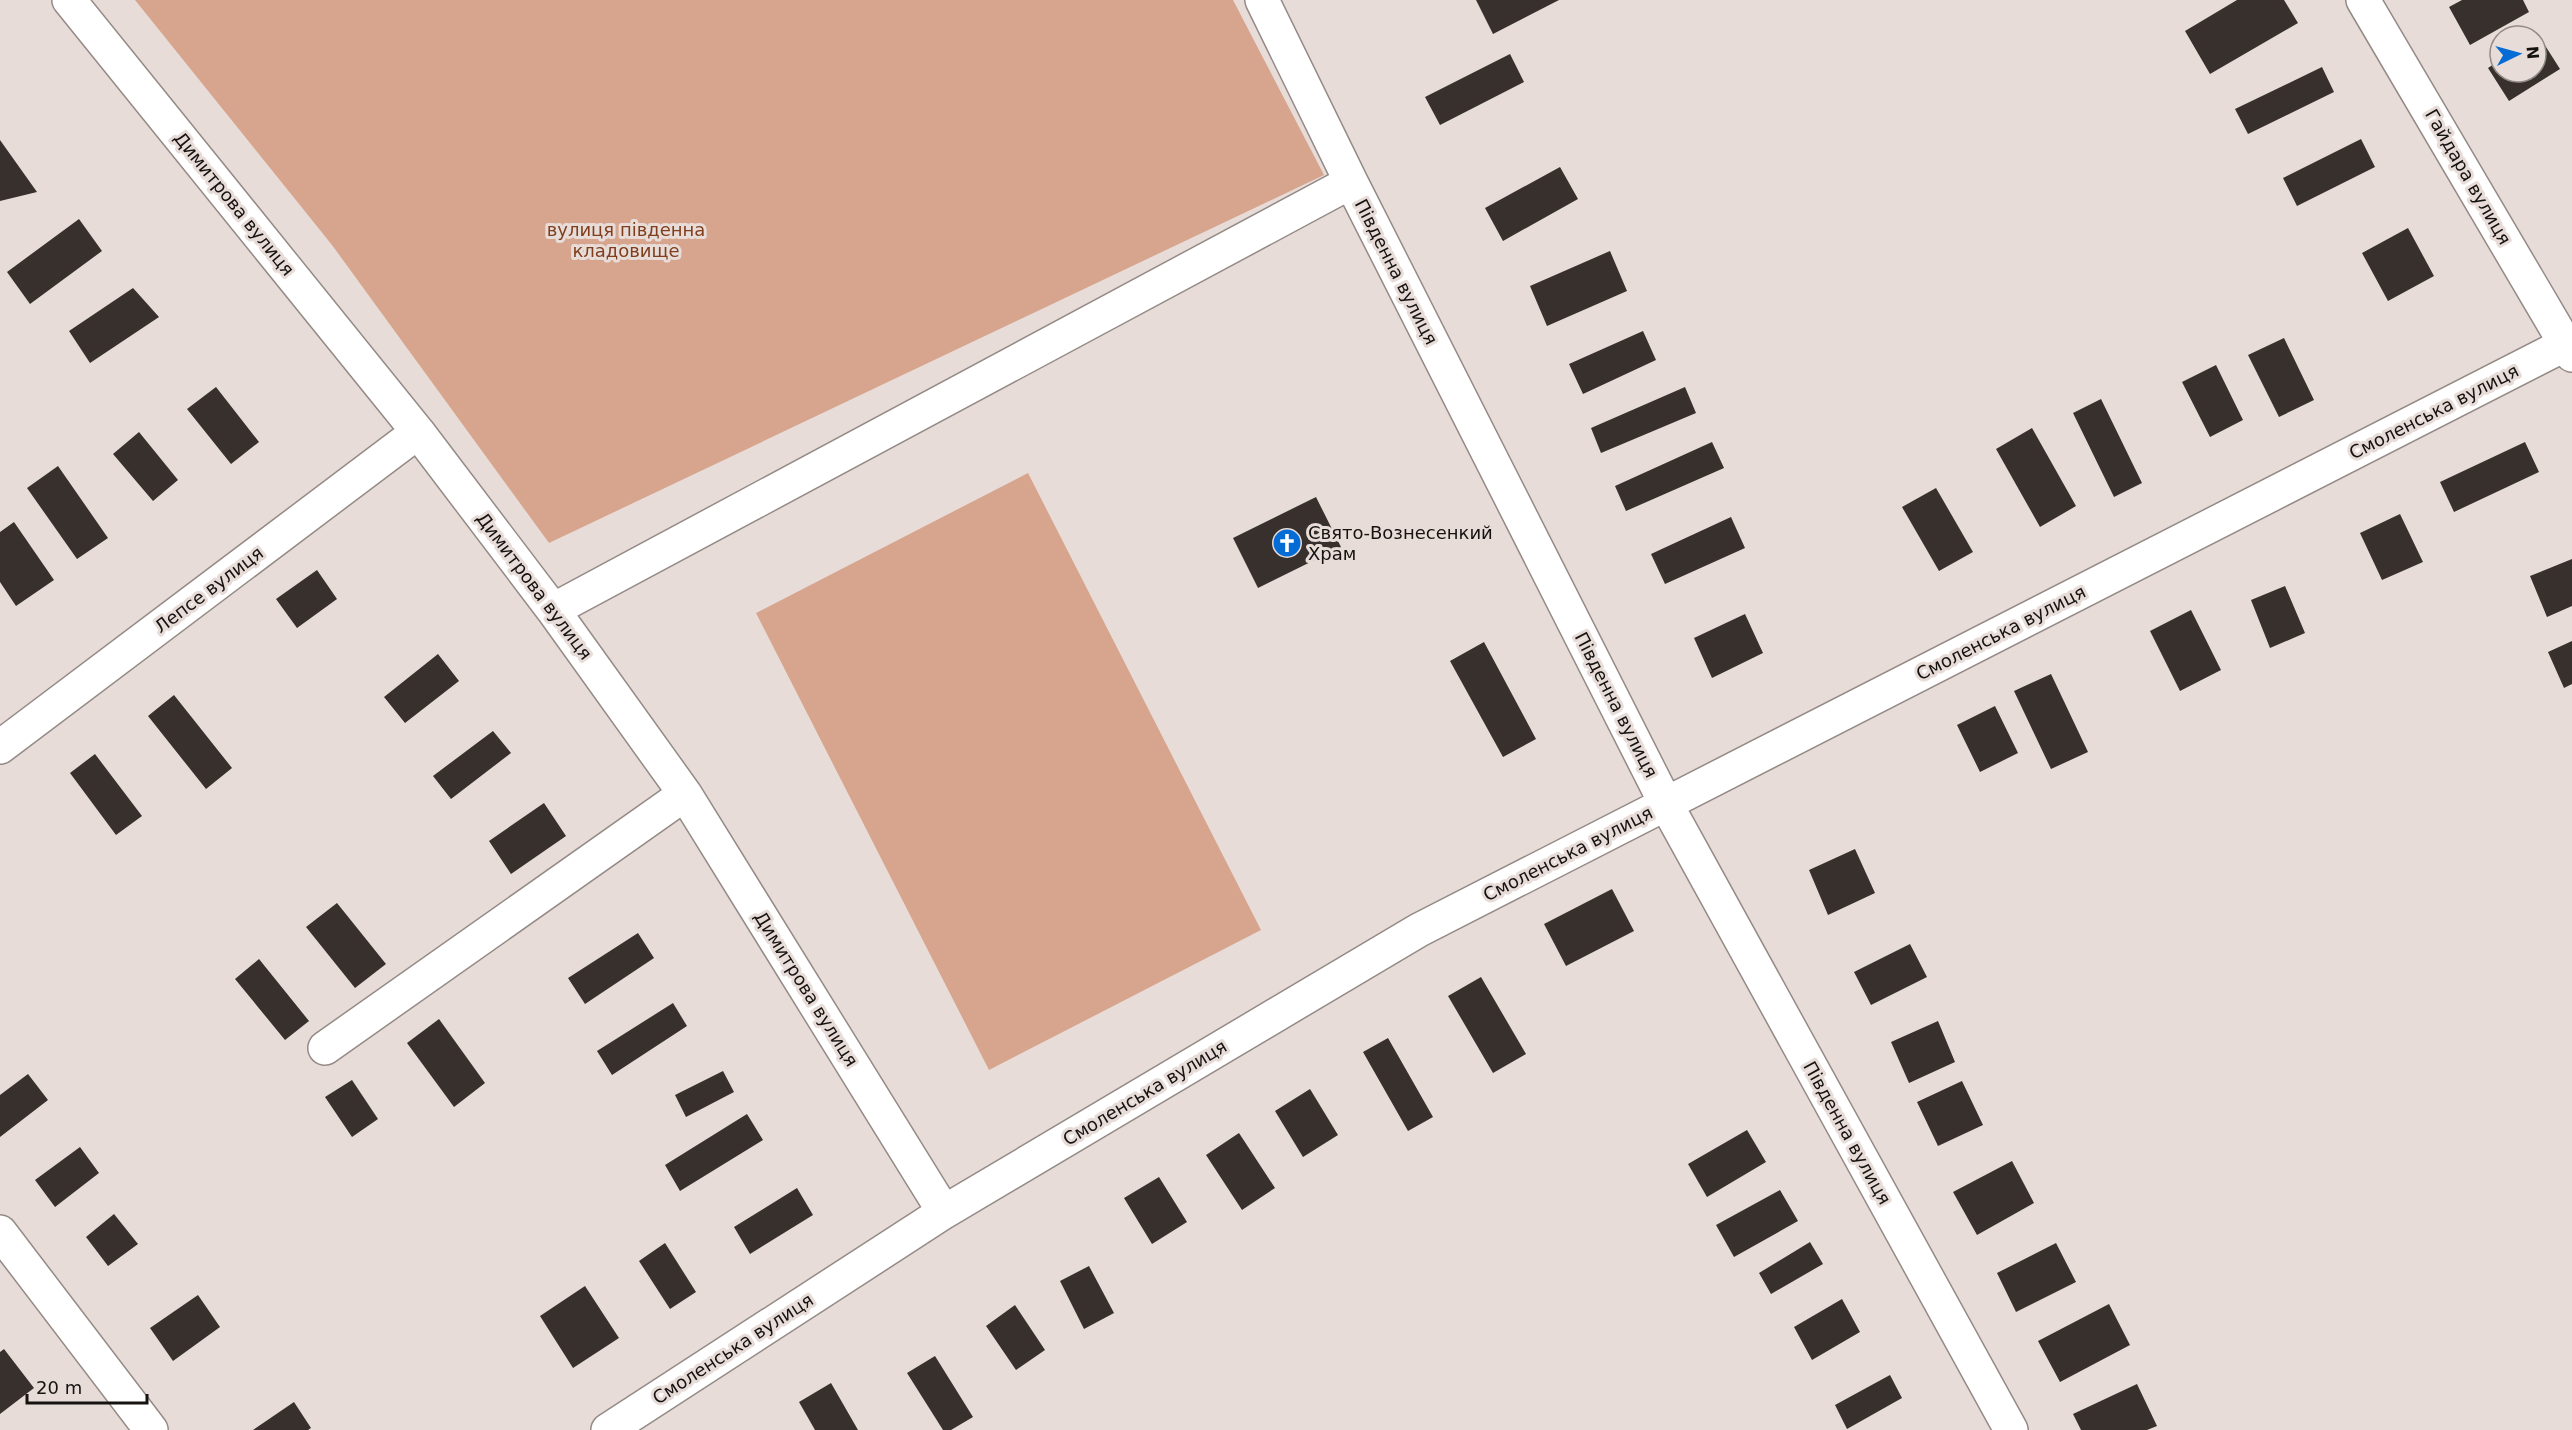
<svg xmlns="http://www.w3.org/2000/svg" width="2572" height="1430" font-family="'DejaVu Sans',sans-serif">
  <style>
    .green { fill: #d7a58e }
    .building { fill: #37302c }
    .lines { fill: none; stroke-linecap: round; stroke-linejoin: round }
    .minor-casing { stroke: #948a86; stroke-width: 36 }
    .minor { stroke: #fff; stroke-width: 33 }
    .labels { text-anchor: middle; stroke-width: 6; stroke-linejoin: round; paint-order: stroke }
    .street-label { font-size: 18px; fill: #151210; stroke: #e7dcd8 }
    .park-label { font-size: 18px; fill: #803e1c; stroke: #e7dcd8 }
    .poi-label { font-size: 18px; fill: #151210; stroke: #e7dcd8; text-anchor: start }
  </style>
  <rect width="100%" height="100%" fill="#e7dcd8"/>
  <!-- green -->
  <path class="green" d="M135 0H1233L1324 175 549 543 332 245Z
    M1028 473 1261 930 989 1070 756 613Z"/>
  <!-- building -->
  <path class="building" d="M1476 0H1559L1493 34Z
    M2237 0H2284L2298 23 2210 74 2185 31Z
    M2462 0H2523L2529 12 2470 45 2449 7Z
    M2539 36 2560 69 2509 101 2488 68 2500 60V72H2536V38Z
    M1510 54 1524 82 1440 125 1425 97Z
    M2322 67 2334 92 2248 134 2235 109Z
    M2361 139 2375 167 2297 206 2283 178Z
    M0 140 37 192 0 201Z
    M1560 167 1578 199 1503 241 1485 208Z
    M79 219 102 251 30 304 7 272Z
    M2408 228 2434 276 2388 301 2362 253Z
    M1610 251 1627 291 1547 326 1530 286Z
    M133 288 159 317 90 363 69 331Z
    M1643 331 1656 360 1583 394 1569 364Z
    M2284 338 2314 400 2279 417 2248 355Z
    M2216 365 2243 420 2210 437 2182 382Z
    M216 387 259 442 231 464 187 409Z
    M1685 387 1696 413 1601 453 1591 428Z
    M2101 399 2142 483 2114 497 2073 413Z
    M2032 428 2076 506 2040 527 1996 449Z
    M139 432 178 480 153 501 113 454Z
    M1712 442 1724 468 1626 511 1615 486Z
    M2525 442 2539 472 2454 512 2440 482Z
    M58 466 108 538 77 559 27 488Z
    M1936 488 1973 552 1939 571 1902 507Z
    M1316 497 1341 547 1258 588 1233 538Z
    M2400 514 2423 562 2382 580 2360 533Z
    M1731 517 1745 548 1665 584 1651 554Z
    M14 522 54 580 16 606 0 582V532Z
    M2572 559V606L2547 617 2530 576Z
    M317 570 337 599 297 628 276 599Z
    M2285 586 2305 633 2270 648 2251 600Z
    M2191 610 2221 670 2180 691 2150 631Z
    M1745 614 1763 653 1712 678 1694 638Z
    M2572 641V684L2564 688 2548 652Z
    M1484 642 1536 739 1503 757 1450 661Z
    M438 654 459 681 405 723 384 697Z
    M2051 674 2088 752 2051 769 2014 691Z
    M174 695 232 768 206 789 148 716Z
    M1995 706 2018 753 1980 772 1957 725Z
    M493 731 511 753 451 799 433 776Z
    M95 754 142 816 116 835 70 773Z
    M544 803 566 836 511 874 489 841Z
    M1855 849 1875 893 1828 915 1809 870Z
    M1612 889 1634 931 1566 966 1544 924Z
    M337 903 386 964 355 988 306 927Z
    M638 933 654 958 585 1004 568 978Z
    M1910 944 1927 977 1871 1005 1854 972Z
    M259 959 309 1021 285 1040 235 979Z
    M1481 977 1526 1054 1493 1073 1448 996Z
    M673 1003 687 1026 612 1075 597 1051Z
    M439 1019 485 1083 454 1107 407 1043Z
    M1938 1021 1955 1062 1909 1083 1891 1042Z
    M1388 1038 1433 1117 1408 1131 1363 1052Z
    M723 1071 734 1092 686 1117 675 1095Z
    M28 1074 48 1100 0 1137V1095Z
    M352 1080 378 1119 352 1137 325 1097Z
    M1962 1081 1983 1125 1938 1146 1917 1102Z
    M1310 1089 1338 1135 1303 1157 1275 1111Z
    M747 1114 763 1140 680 1191 665 1165Z
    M1747 1130 1766 1162 1707 1197 1688 1164Z
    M1239 1133 1275 1188 1242 1210 1206 1155Z
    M80 1147 99 1173 55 1207 35 1180Z
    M2012 1161 2034 1203 1977 1235 1953 1192Z
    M1159 1177 1187 1222 1152 1244 1124 1198Z
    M797 1188 813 1215 750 1254 734 1227Z
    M1780 1190 1798 1221 1734 1257 1716 1225Z
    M114 1214 138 1244 108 1266 86 1237Z
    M1810 1242 1823 1264 1771 1294 1759 1273Z
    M665 1243 696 1292 670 1309 639 1261Z
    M2056 1243 2076 1282 2016 1312 1997 1273Z
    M1089 1266 1114 1313 1084 1329 1060 1281Z
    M585 1286 619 1338 573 1368 540 1316Z
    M198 1295 220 1327 173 1361 150 1328Z
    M1842 1299 1860 1332 1812 1360 1794 1327Z
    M2109 1304 2130 1345 2060 1382 2038 1341Z
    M1015 1305 1045 1350 1016 1370 986 1326Z
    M4 1349 34 1388 0 1414V1352Z
    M935 1356 973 1417 951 1430H943L907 1373Z
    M1890 1375 1902 1398 1847 1429 1835 1405Z
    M831 1383 858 1430H815L799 1402Z
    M2137 1384 2157 1426 2147 1430H2081L2073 1414Z
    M294 1402 311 1428 308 1430H253Z"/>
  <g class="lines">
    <!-- minor casing -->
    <g class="minor-casing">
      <path id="minor" d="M69 0 418 432 553 610 685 794 944 1212
        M1262 0 1351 182 1666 804 2011 1430
        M2363 0 2572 355
        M553 610 1351 182
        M0 747 418 432
        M325 1048 685 794
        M0 1232 151 1430
        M608 1430 944 1212 1419 930 2566 344"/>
    </g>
    <!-- minor -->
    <use href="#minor" class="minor"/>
  </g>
  <!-- icons -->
  <defs>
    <g id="church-disc" transform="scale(1.5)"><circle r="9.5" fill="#066cd5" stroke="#e7dcd8"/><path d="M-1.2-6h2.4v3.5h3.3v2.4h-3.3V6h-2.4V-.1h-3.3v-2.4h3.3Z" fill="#fff"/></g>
  </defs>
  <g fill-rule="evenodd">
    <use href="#church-disc" x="1287" y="543"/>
  </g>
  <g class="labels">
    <!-- street labels -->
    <g class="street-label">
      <text transform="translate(2468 177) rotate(60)" y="6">Гайдара вулиця</text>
      <text transform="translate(234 204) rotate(51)" y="6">Димитрова вулиця</text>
      <text transform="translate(1396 272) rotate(63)" y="6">Південна вулиця</text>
      <text transform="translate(2434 412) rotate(-27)" y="6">Смоленська вулиця</text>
      <text transform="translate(534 586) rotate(53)" y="6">Димитрова вулиця</text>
      <text transform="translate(209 590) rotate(-37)" y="6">Лепсе вулиця</text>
      <text transform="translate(2001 633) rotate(-27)" y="6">Смоленська вулиця</text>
      <text transform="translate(1616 705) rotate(63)" y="6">Південна вулиця</text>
      <text transform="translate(1568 854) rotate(-27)" y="6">Смоленська вулиця</text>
      <text transform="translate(806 989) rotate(58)" y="6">Димитрова вулиця</text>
      <text transform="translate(1145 1093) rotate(-31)" y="6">Смоленська вулиця</text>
      <text transform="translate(1847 1133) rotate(61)" y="6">Південна вулиця</text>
      <text transform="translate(733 1349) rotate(-33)" y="6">Смоленська вулиця</text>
    </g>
    <!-- park labels -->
    <g class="park-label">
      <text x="626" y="236">вулиця південна<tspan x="626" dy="21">кладовище</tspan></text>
    </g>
    <!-- poi labels -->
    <g class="poi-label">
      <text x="1308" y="539">Свято-Вознесенкий<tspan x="1308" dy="21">Храм</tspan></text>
    </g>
  </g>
  <!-- north arrow -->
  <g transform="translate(2518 54) rotate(85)"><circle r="28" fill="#e7dcd8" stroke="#938b88" stroke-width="1.5"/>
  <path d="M0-4.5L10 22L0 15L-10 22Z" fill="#066cd5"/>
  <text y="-9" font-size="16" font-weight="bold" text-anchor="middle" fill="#151210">N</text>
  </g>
  <!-- scale -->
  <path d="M27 1394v9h120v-9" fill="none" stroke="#151210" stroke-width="3"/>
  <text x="36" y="1394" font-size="18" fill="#151210" stroke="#e7dcd8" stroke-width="4.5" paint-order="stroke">20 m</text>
</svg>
